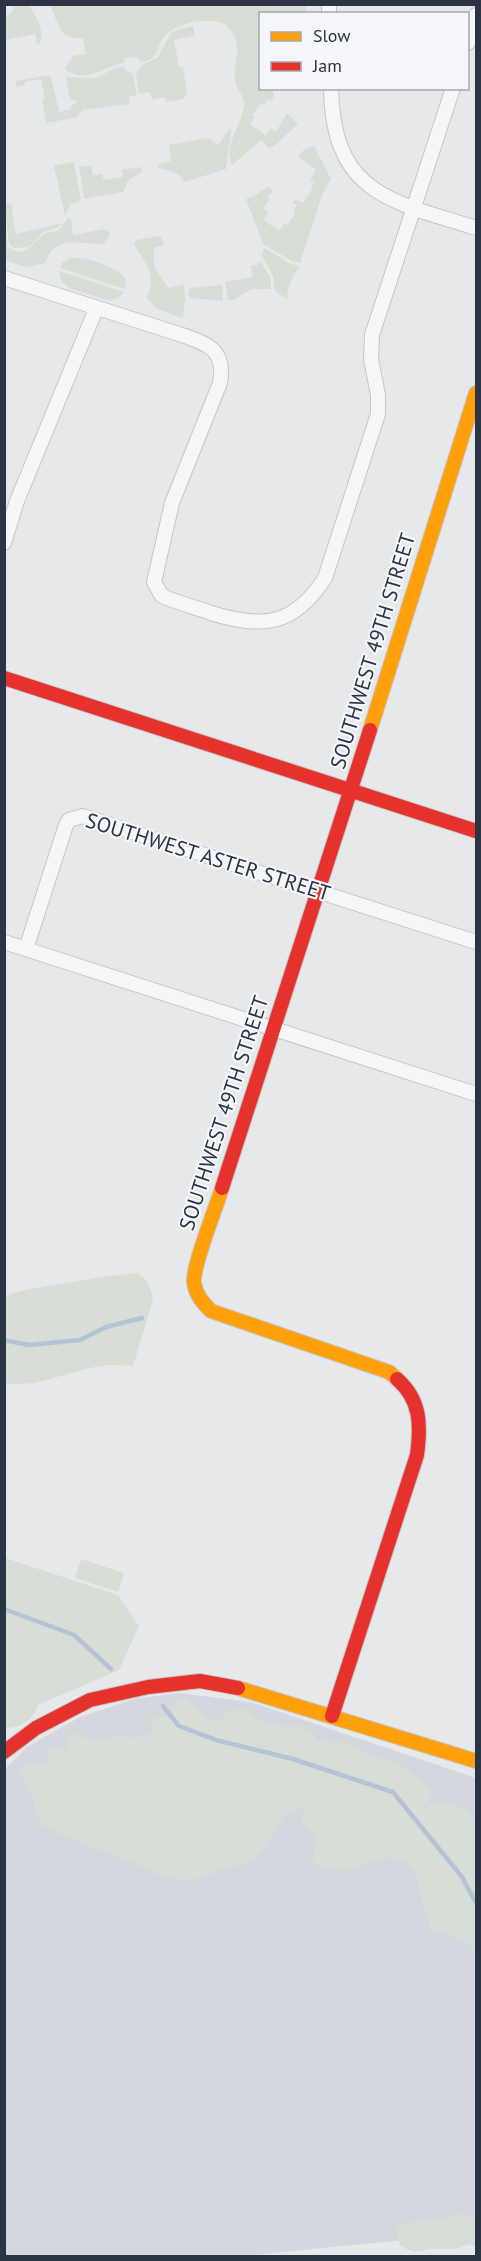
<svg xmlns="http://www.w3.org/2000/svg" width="481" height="2261" font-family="'PT Sans',sans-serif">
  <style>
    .built { fill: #d4d7dd }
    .green { fill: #d6ded6 }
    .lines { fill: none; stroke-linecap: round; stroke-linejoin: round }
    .stream { stroke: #b4c4d5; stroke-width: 4.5 }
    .street-casing { stroke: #c4c6c8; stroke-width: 16 }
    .slow-casing { stroke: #c4c6c8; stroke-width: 16 }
    .jam-casing { stroke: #c4c6c8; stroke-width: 16 }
    .street { stroke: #f5f6f7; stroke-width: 14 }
    .slow { stroke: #ff9f0a; stroke-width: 14 }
    .jam { stroke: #e5322d; stroke-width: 14 }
    .labels { text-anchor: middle; stroke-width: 4.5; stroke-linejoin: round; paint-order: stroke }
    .street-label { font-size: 21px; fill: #2b3445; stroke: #f4f6f9 }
  </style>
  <rect width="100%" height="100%" fill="#e6e8ea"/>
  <!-- built -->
  <path class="built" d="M179 1693 250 1702 476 1778V2233L241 2256H5V1769L27 1747 80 1717 135 1699Z"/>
  <!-- green -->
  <path class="green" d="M14 5H29C36 18 46 29 39 45L37 44 35 34 5 40V18L12 12Z
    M50 5H306L307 13 260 14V88L273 90 274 96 271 101 268 99 264 105 261 103 252 115 255 117 250 124 266 135 271 128 276 132 287 113 298 124 273 147 269 148 261 140 232 165C223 146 241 125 244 107 246 97 236 90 235 81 233 57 246 44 225 24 209 17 177 22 165 36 156 46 159 61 141 62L137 57 125 58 124 63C101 67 92 83 67 71L65 68 73 56 86 54 83 38C58 41 59 23 50 5Z
    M193 26 195 36 174 40 179 67H183L187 93 183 99 166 102 165 97 152 100 150 92 139 94 136 75 141 66 158 57 170 34 177 30Z
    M117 67H124L125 70 133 74 137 95 129 96 130 104 82 110V112L78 113 79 117 46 123 42 99H45L41 79 25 82V85L17 87 15 81 45 76 51 77 59 112 71 109V106L78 102 70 99 66 77 96 78Z
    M230 128 231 132 226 169 185 182C177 171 170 171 159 168L158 164 171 161 169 145 208 138 218 145Z
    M314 146 331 179 322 195 300 263 292 261 263 244 246 199 254 196 269 186 273 190 267 198 270 199 263 209 268 213 264 220 279 231 284 224 287 225 295 214 293 212 297 205 293 203 296 199 303 203 312 189 311 187 314 183 310 180 316 170 298 156 304 150Z
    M74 162 81 200 71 204 65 215 54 166Z
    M91 165 93 175 102 174 104 180 123 177 122 170 141 167 142 172 129 180 123 192 84 199 79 167Z
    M11 203 16 234 62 223 59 227 43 232 29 247 14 248 9 244 5 208V204Z
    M68 218H71L73 235 105 229 109 232V237L103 244H99C76 243 55 235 45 263L26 267 5 260V224L8 247C28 261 31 241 45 234 49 232 55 232 59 230Z
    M160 236 164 245 154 248V266L168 288 184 285 185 299 183 318 157 309 147 298C157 271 145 265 134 244L137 240Z
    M264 248 291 264 299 266 289 285 287 299 275 291 273 276 262 256Z
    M70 258C84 256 118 267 126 279L125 289 60 268 62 263Z
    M258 262H261L271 279V289H252L233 300H228L225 282 252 277 251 266 258 264Z
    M59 271 124 292 118 298 107 300 69 288 61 281Z
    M222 285 223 301 191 298 188 295 190 288Z
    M138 1273C148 1281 151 1288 153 1300L133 1366C123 1366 111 1364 101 1366 67 1371 39 1388 5 1383V1296L25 1290 102 1277Z
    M5 1558 118 1595 139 1626 119 1670 38 1705C33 1721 20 1728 4 1728Z
    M81 1559 124 1573 118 1592 75 1578Z
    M184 1696 209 1719 218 1721 230 1710H247L268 1725 305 1727 312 1732 317 1739 326 1742H345L360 1748 366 1754 398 1763 430 1789 432 1796 422 1808 440 1804H448L465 1810 476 1822V1957C470 1937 449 1935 432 1931L423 1906 416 1872 404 1861 387 1858 342 1871 327 1869 313 1863C311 1852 319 1846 316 1835L305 1827 301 1821 304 1814 302 1807C273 1814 277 1839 258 1856 249 1864 235 1866 224 1869 210 1873 199 1881 184 1880 162 1879 143 1867 123 1858 112 1853 100 1851 88 1846 73 1840 57 1832 42 1825 36 1812 28 1781 19 1773L23 1766 30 1763 38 1765 46 1764 50 1748 66 1749 71 1735 79 1734 94 1743C100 1741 106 1738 113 1737 128 1736 139 1740 152 1732L151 1724 155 1717 163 1718 171 1715 177 1699Z
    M459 2214 476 2217V2247L470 2244 456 2249H431L414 2252 400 2246 397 2231 400 2224 441 2219Z"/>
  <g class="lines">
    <!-- stream -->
    <path class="stream" d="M4 1340 29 1345 80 1340 106 1327 142 1318
      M4 1609 74 1635 111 1669
      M163 1706 179 1726 216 1740 293 1759 393 1792 462 1877 476 1903"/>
    <!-- street casing -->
    <g class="street-casing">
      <path id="street" d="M329 4V14
        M468 43 476 15
        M331 88C333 195 391 201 476 228
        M4 278 182 335C208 344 226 350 220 383L172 503 154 582 162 596C178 603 195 607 211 613 262 629 294 626 325 578L378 414V395L371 359 372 335 453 88
        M4 543 17 501 96 309
        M4 942 476 1094
        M26 949 66 825 69 820 83 816 476 942"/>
    </g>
    <!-- slow casing -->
    <g class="slow-casing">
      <path id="slow" d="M370 730 476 393
        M222 1188C216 1208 192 1267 194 1283 196 1295 203 1303 211 1311L389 1372 397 1379
        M238 1688 476 1761"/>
    </g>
    <!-- jam casing -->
    <g class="jam-casing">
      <path id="jam" d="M4 678 476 831
        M222 1188 370 730
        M332 1716 417 1455C421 1425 421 1400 397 1379
        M4 1752 36 1728 90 1700 148 1687 200 1681 238 1688"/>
    </g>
    <!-- street -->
    <use href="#street" class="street"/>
    <!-- slow -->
    <use href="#slow" class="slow"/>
    <!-- jam -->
    <use href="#jam" class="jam"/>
  </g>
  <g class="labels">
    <!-- street labels -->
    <g class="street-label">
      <text transform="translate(373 651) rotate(-73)" y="7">SOUTHWEST 49TH STREET</text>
      <text transform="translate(208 857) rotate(17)" y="7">SOUTHWEST ASTER STREET</text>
      <text transform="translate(224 1113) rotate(-72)" y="7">SOUTHWEST 49TH STREET</text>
    </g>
  </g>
  <!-- border -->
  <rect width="481" height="2261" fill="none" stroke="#2b3445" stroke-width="12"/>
  <!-- legend -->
  <rect x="259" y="12" width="210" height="78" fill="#f4f6f9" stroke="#a4a8b1" stroke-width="1.5"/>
  <rect x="271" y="32" width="30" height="9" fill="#ff9f0a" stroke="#a4a8b1" stroke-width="1.5"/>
  <text x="313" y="42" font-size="18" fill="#2b3445">Slow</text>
  <rect x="271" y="62" width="30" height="9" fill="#e5322d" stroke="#a4a8b1" stroke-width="1.5"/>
  <text x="313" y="72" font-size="18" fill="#2b3445">Jam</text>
</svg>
